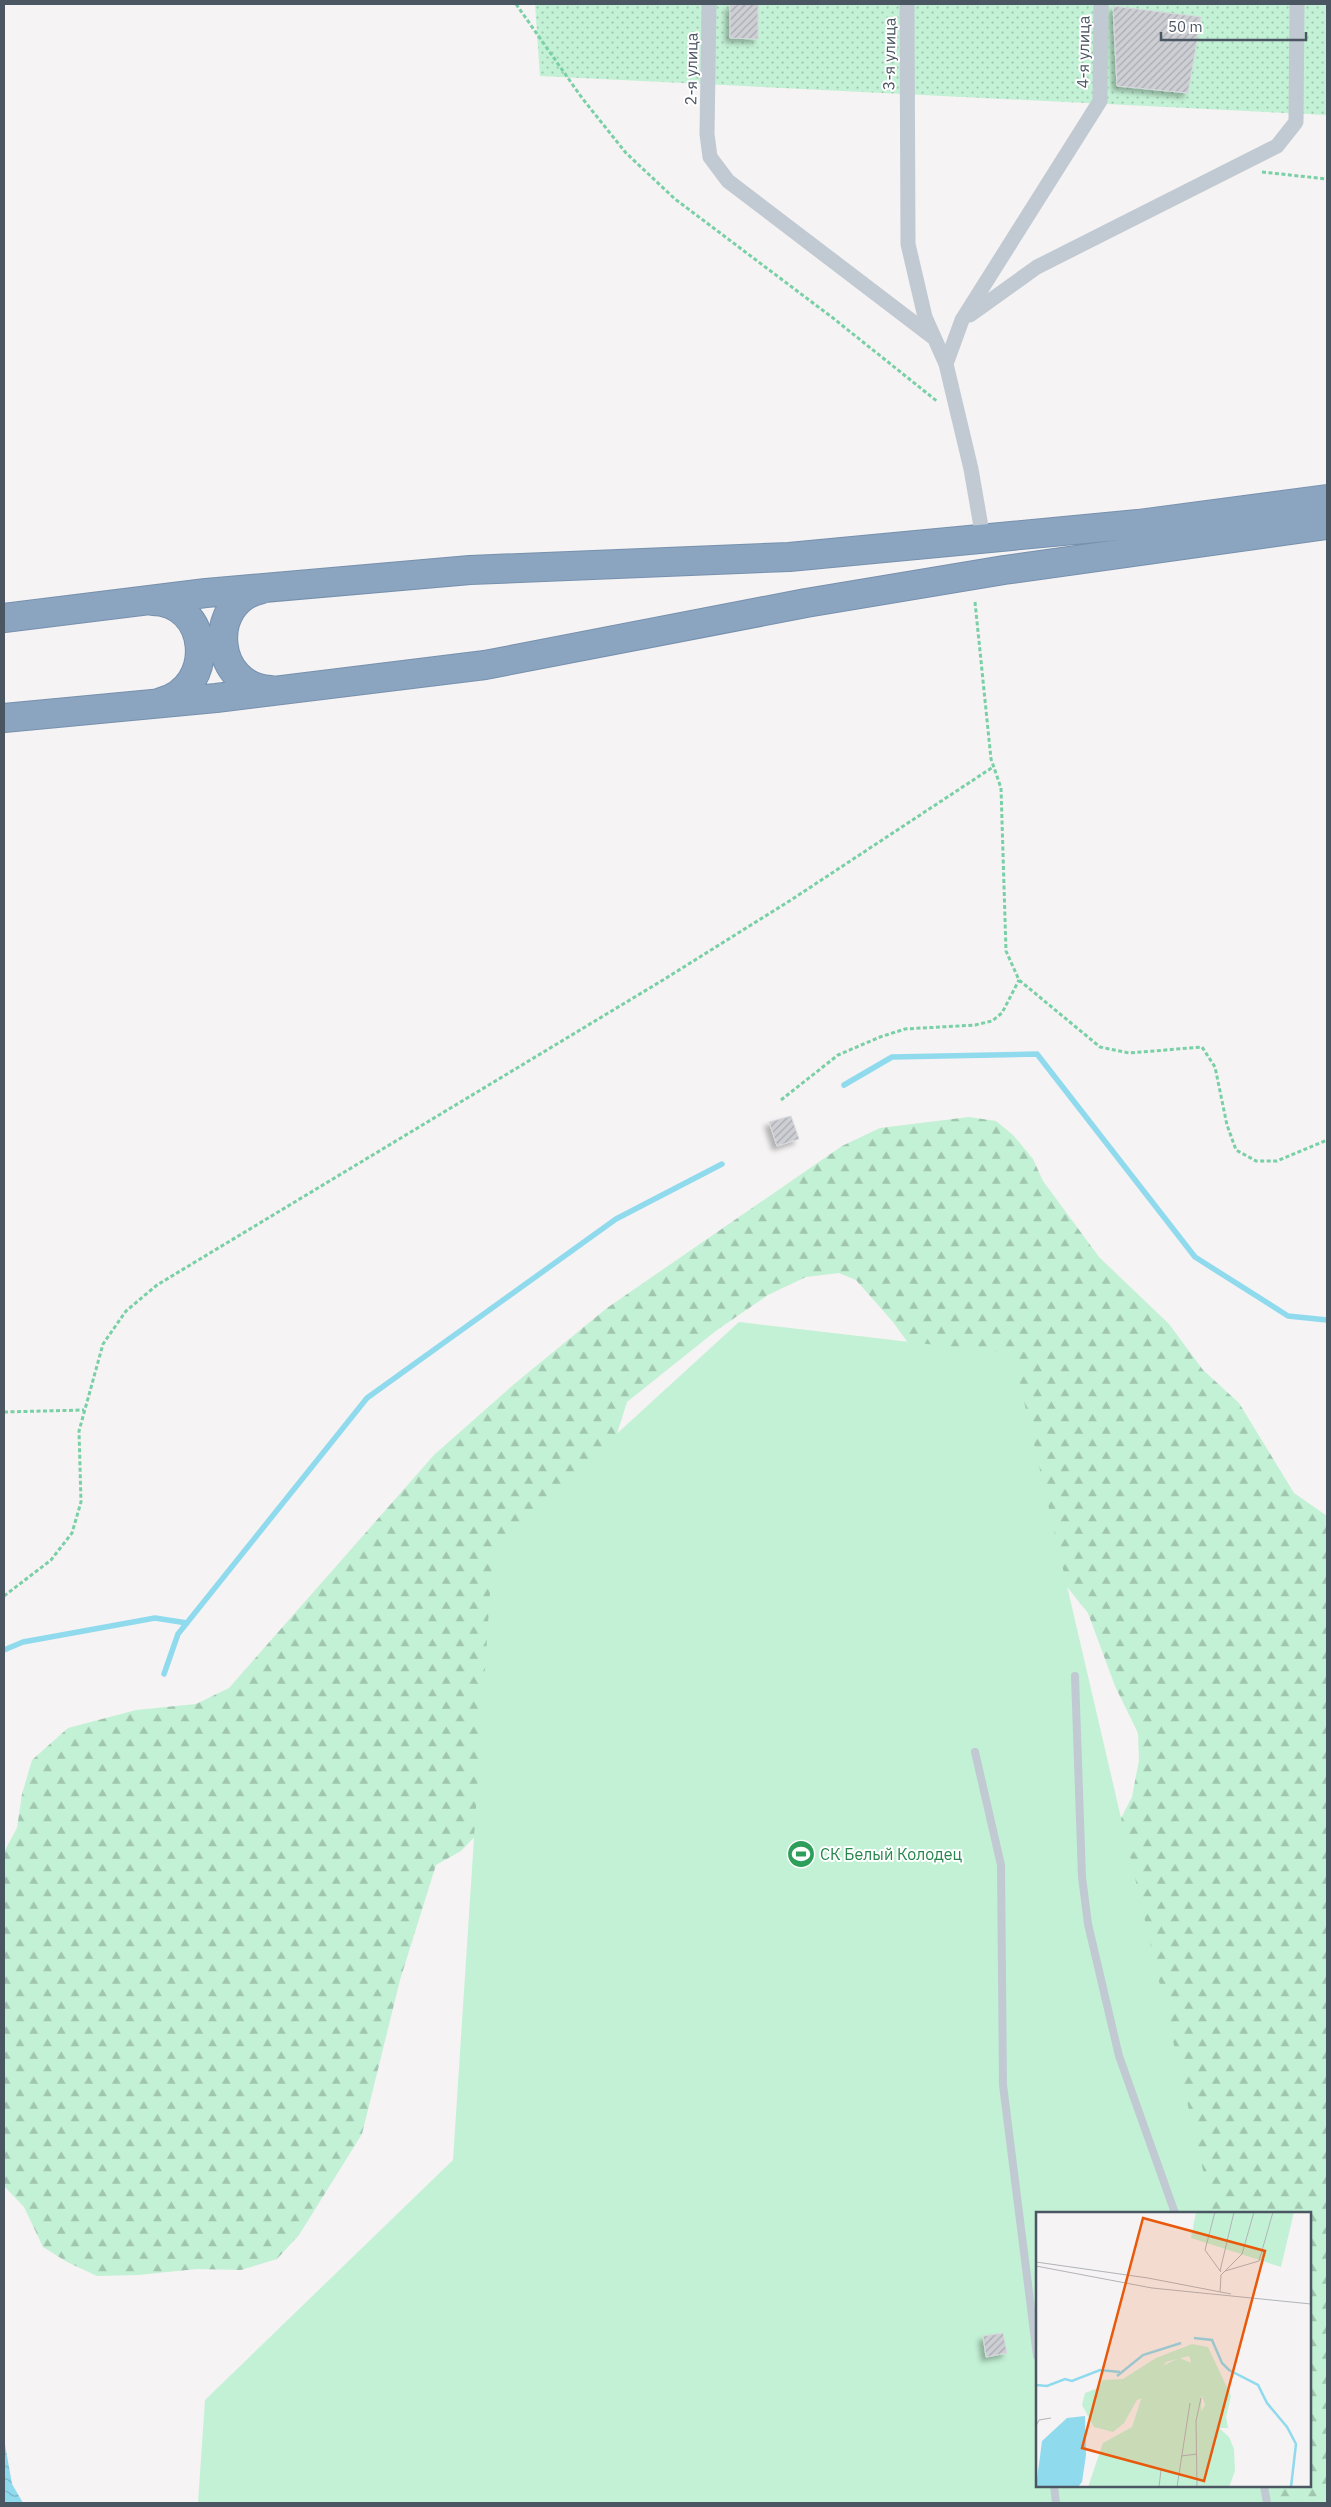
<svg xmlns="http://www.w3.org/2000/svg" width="1331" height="2507" font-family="'IBM Plex Sans',sans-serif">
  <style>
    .forest { fill: url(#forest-firs) }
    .garden { fill: url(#garden-dots) }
    .pitch { fill: #c3f1d5 }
    .water { fill: url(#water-waves) }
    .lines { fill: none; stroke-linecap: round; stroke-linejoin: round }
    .stream { stroke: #90daee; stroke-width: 5.5 }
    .building { fill: url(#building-hatch); stroke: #d7d9de; filter: url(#shadow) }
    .highway-casing { stroke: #7690ad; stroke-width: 30 }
    .path { stroke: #7ad0a6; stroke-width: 3; stroke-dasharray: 4 2.5; stroke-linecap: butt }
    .lane { stroke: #c1cad2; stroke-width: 8 }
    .street { stroke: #c1cad2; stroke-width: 15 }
    .highway { stroke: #8ba5c1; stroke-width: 28 }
    .labels { text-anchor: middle; stroke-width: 4; stroke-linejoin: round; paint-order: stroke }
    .street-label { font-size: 16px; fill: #4a5661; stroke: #fff }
    .leisure-label { font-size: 16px; fill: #27864d; stroke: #fff; text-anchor: start }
    .inset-river { fill: none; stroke: #90daee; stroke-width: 2.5 }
    .inset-road { fill: none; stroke: #b1b4b9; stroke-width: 1 }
    .view { fill: #e8590c; fill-opacity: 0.15; stroke: #e8590c; stroke-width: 2.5 }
    .inset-edge { fill: none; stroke: #4a5661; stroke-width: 2.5 }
  </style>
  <defs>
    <pattern id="forest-firs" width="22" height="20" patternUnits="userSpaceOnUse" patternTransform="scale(1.25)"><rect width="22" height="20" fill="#c3f1d5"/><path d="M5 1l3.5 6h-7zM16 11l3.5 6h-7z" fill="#a0c6b0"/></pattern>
    <pattern id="garden-dots" width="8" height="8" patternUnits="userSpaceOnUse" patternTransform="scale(1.25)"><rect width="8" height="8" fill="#c3f1d5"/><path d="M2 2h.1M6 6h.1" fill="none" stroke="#a0c6b0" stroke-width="1.8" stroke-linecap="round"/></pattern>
    <pattern id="water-waves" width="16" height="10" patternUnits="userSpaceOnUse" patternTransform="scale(1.25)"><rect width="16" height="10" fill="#90daee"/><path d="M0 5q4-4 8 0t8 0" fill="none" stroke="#78b4c4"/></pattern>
    <pattern id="building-hatch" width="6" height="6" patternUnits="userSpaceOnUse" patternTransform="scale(1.25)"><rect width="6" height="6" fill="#cdcfd5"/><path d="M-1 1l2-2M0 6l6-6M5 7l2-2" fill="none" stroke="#a8abb0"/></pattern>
    <filter id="shadow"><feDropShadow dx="-4.5" dy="4.5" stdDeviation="2.5" flood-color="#0004"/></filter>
  </defs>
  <rect width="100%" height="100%" fill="#f5f3f3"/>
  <!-- forest -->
  <path class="forest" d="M969 1117 996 1121 1013 1135 1033 1159 1043 1181 1099 1257 1169 1324 1203 1370 1239 1403 1294 1493 1327 1516V2503H1266L1263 2486H1310V2213H1191L1106 1847 1132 1797 1139 1760 1138 1733 1115 1686 1088 1613 1039 1552 929 1372 893 1322 856 1280 839 1273 806 1277 768 1295 717 1330 627 1402 496 1814 461 1851 436 1865 400 1980 362 2134 299 2235 277 2259 241 2270 197 2269 138 2275 97 2276 67 2262 43 2247 24 2207 4 2186V1852L17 1828 22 1794 32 1760 68 1728 136 1710 196 1704 229 1688 434 1455 513 1385 607 1308 842 1146 880 1128Z"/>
  <!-- garden -->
  <path class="garden" d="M535 4H1327V115L540 76Z"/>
  <!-- pitch -->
  <path class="pitch" d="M739 1322 1013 1354 1213 2213H1037V2486H1271L1274 2503H198L205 2400 453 2160 493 1547Z"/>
  <!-- water -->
  <path class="water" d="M4 2439 12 2484 23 2503H4Z"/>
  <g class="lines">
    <!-- stream -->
    <path class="stream" d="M844 1085 892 1057 1037 1054 1195 1257 1288 1316 1327 1320
      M4 1650 23 1642 155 1618 187 1623
      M164 1674 178 1634 367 1398 616 1219 722 1164"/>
  </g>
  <!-- building -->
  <path class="building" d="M758 4V39L730 38V5Z
    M1113 6 1201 17 1188 93 1117 86Z
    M791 1116 799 1139 777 1146 769 1122Z
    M1003 2333 1007 2353 986 2357 983 2336Z"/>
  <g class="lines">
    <!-- highway casing -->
    <g class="highway-casing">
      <path id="highway" d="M262 589C205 601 213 688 271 690
        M152 601C210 601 218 687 161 702
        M4 618 206 593 470 570 789 557 1138 524 1327 499
        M4 718 216 698 485 665 806 603 1004 570 1327 525"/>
    </g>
    <!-- path -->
    <path class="path" d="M516 4 582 98 626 153 675 199 833 318 938 402
      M1262 172 1327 179
      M975 602 991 759 1001 788 1006 951 1019 980 1100 1047 1129 1053 1202 1047 1215 1067 1227 1125 1236 1150 1256 1161H1277L1327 1140
      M781 1100 838 1055 880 1037 905 1029 975 1025 992 1021 1002 1013 1019 980
      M4 1412 84 1410
      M4 1596 51 1560 72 1533 81 1502 79 1431 103 1344 126 1311 157 1285 663 980 791 900 993 767"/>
    <!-- lane -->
    <path class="lane" d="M1075 1676 1082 1877 1088 1924 1119 2056 1175 2213
      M975 1752 1001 1865 1003 2085 1037 2356
      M1054 2486 1056 2503
      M1264 2486 1267 2503"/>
    <!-- street -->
    <path class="street" d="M709 4 707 134 710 157 728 181 934 338
      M907 4 908 244 925 317 946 364
      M970 315 1037 267 1277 146 1296 122 1297 4
      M983 538 971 469 946 364 962 320 1100 101 1101 4"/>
    <!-- highway -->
    <use href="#highway" class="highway"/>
  </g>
  <!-- icons -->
  <defs>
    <g id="stadium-disc" transform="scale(1.4375)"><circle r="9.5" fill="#2e9e5b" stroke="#fff"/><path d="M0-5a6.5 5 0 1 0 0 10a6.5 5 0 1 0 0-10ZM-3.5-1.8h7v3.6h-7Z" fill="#fff"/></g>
  </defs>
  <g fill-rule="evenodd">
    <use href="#stadium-disc" x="801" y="1854"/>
  </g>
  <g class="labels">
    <!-- street labels -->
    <g class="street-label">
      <text transform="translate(1083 52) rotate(-89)" y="6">4-я улица</text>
      <text transform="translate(889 54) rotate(-89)" y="6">3-я улица</text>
      <text transform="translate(691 69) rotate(-89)" y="6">2-я улица</text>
    </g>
    <!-- leisure labels -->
    <g class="leisure-label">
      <text x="820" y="1860">СК Белый Колодец</text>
    </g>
  </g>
  <!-- overview -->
  <g transform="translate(1036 2212)">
    <rect width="275" height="275" fill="#f5f3f3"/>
    <path d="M156 132 172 135 195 184 190 205 192 216H183L193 225 198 237 199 259 193 275H161L163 203 169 193 153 144 130 150 108 185 101 188 88 211 77 220 58 215 46 193 49 181 62 176 67 168 87 167 120 146Z" fill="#c3f1d5"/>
    <path d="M160 0H258L245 55 155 26Z" fill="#c3f1d5"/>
    <path d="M143 146 167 155 162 275H52L67 231 96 215 114 160Z" fill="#c3f1d5"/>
    <path d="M49 204 50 243 46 270 42 275H0L6 229 31 206Z" fill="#90daee"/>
    <path class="inset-river" d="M158 126 176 128 186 151 193 158 222 173 231 191 251 215 260 232 255 275M81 164 107 143 145 131M0 173 11 174 29 167 36 169 64 158 84 160"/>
    <path class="inset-road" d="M179 0 169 38 185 60M0 50 112 66 195 82M0 54 116 76 275 92M184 59 198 0M189 59 223 49 237 0M184 80 185 63 206 42 218 0M0 214 3 208 15 206M145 244 161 242M123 275 125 258M141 275 154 191M161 275 160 209 165 186"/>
    <path class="view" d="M107 6 229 39 168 269 46 236Z"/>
    <rect width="275" height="275" class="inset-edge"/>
  </g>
  <!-- border -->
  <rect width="1331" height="2507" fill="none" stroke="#4a5661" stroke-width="10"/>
  <!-- scale -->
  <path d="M1161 32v8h145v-8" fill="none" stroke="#4a5661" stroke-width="2.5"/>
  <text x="1168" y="32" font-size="15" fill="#4a5661" stroke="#ffffff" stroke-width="4" paint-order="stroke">50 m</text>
</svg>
